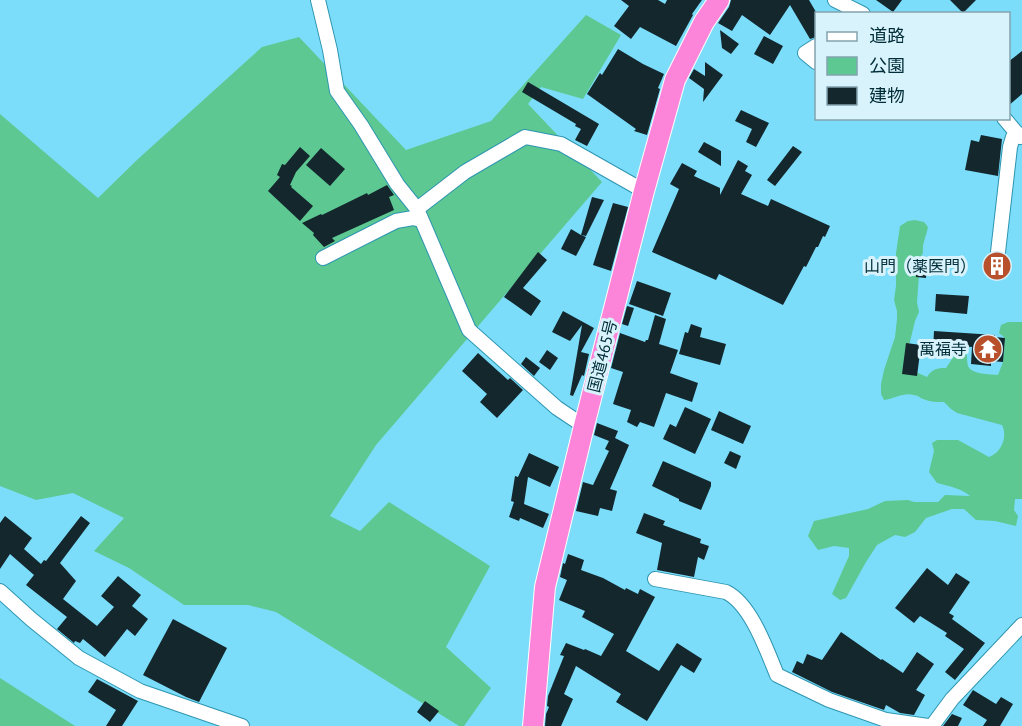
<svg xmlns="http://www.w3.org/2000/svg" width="1022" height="726" font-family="'PT Sans','Noto Sans JP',sans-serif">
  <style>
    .green { fill: #5dc892 }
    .building { fill: #13272d }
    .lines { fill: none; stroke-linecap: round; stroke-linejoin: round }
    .minor-casing { stroke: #2d95b0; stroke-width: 16 }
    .highway-casing { stroke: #fff; stroke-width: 22 }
    .minor { stroke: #fff; stroke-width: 14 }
    .highway { stroke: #fc85da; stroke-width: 20 }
    .labels { text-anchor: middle; stroke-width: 6; stroke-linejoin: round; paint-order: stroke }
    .poi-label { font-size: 16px; fill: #002d38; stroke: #d9f3fc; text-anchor: end }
    .street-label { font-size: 16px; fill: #002d38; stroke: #d9f3fc }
  </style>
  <rect width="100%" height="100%" fill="#7cddfa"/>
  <!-- green -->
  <path class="green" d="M586 15 621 35 583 99 541 87 528 104 602 182 376 445 330 516 360 531 389 502 490 566 446 647 491 688 464 726H459L276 612 248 605H184L129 568 94 551 124 518 73 493 36 500 0 486V114L98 198 138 159 262 47 299 37 406 150 491 121Z
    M915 220 924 222 928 227C926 237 922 243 923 253L918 261 919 275 917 302 919 312 915 321 909 346 916 372 927 377C932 369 937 368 946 368L954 356 960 353 967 355C967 358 967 362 968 366 972 375 990 374 998 375L1003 362 1005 338 999 333 1001 325 1008 322H1022V499H1015L1014 510 1018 516 1016 526 995 521 976 520 964 509H952L926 518 915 532 905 537 895 535 877 545 866 562 846 598 840 600 832 594 849 556V548L834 546 818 550 808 536 814 521 868 509 885 501 908 500 914 502H938L945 495 970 496C961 488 948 486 937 483L929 472 934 451 932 443 937 440H958L989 457C1001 453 1008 437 1002 425L957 413 951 409 944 402C937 402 930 402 923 399 918 397 920 396 914 395 904 392 894 399 884 400L881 394V384L884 370 895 337 897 319V311L894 300 896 286V253L900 226 908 221Z
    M0 678 75 726H0Z"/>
  <!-- building -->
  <path class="building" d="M621 0H658L665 4 667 0H702L692 14 693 15 676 46 640 27 631 39 614 26 629 6Z
    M731 0H809L816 12V37L810 39 790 5 770 35 742 15 732 31 718 23 729 7Z
    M876 0H902L893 12Z
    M950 0H976L963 13Z
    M720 30 739 44 731 54 722 48Z
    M764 36 783 46 773 64 754 54Z
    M618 49 643 64 664 74 658 88 660 89 647 135 634 131 636 129 587 94 600 73 602 75Z
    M1022 51V94L1008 106V62Z
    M705 62 723 75 703 102 704 89 689 78 694 69 705 76Z
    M528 82 599 124 587 146 575 140 581 129 575 126 576 124 522 92Z
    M741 110 769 123 756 147 746 142 752 129 735 121Z
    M981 135 1002 139 998 176 965 170 971 140 979 142Z
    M704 142 721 151V166L698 152Z
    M793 146 802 152 775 186 767 180Z
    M300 147 310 156 296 172 290 185 292 186 291 187 313 206 300 221 268 191 280 177 277 175 282 164 285 165Z
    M321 148 345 169 330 186 306 165Z
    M738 160 748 166 745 171 752 175 741 194 768 206 771 199 830 226 825 237 823 236 818 247H816L806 267 804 266 783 305 719 274 716 280 652 252 679 189 670 184 682 163 697 171 694 176 720 188V195Z
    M387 185 394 195 389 197 394 210 332 238 335 241 324 247 313 235 314 233 302 223 321 214 322 215 367 193 368 195Z
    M592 197 604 200 586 236 581 235 586 237 576 256 561 249 571 229 581 235Z
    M613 203 628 207 611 271 593 265Z
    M538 252 547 260 523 288 541 301 531 316 504 297Z
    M916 263 927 264 926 278 916 277Z
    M637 281 671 293 663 316 629 304Z
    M936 294 969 296 967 314 935 311Z
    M627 306 634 308 628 326 622 324Z
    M563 311 594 328 581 352 589 354 584 376 582 375 573 396 570 395 582 325 570 341 552 332Z
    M655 315 666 319 659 344 678 350 670 373 698 383 692 402 666 393 654 427 640 422 637 427 627 422 631 410 613 404 623 372 611 368 620 333 645 342 646 340H648Z
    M691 324 702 328 700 337 726 344 720 365 679 354 685 332 688 333Z
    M934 331 995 335V337L1005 338 1003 362 991 361V366L971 364 972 347 947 345V352L933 351Z
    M906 343 921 345 917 376 902 374Z
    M547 350 558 358 550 370 539 362Z
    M478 353 508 380 510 378 523 390 497 418 480 402 487 394 462 371Z
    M526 357 540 368 534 376 521 364Z
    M685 407 711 419 695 454 663 439 670 424 676 427Z
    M719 411 751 426 743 444 711 430Z
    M597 423 618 431 615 438 629 445 610 489 617 491 612 511 600 508 598 516 576 511 583 482 593 485 609 451 605 449 609 441 594 435Z
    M730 451 741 456 736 469 724 463Z
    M529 453 559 467 550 487 528 477 524 504 549 514 543 528 520 518 519 521 509 517 514 502 511 501 515 476 518 477Z
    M663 461 711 482V486L701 510 679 501V499L652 486Z
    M644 513 665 521 663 525 701 539 700 543 709 546 704 560 698 557 694 577 657 570 662 543 636 533Z
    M5 516 32 538 24 549 41 564 44 560 46 561 81 516 90 523 60 563 76 581 63 599 97 626 114 607 101 596 118 576 141 595 132 606 148 619 135 636 127 629 105 657 83 639 80 643 75 641 74 643 57 629 67 617 26 585 34 575 10 554 0 569V523Z
    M568 554 584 560 581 570 603 578 625 590 626 588 638 594 640 589 655 597 626 651 659 671 677 643 702 659 694 673 681 665 647 721 616 702 621 694 576 666 564 694 573 699 561 726H545L546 714 549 707 547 706 548 696 564 656 560 655 566 643 584 650 585 649 601 656 614 634 582 617 585 611 559 600 567 580 560 577 563 563 565 564Z
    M927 568 948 585 956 573 970 582 949 613 954 616 952 619 985 643 955 680 945 672 964 649 945 636 947 633 920 616 914 623 895 608Z
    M173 619 227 648 199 702 186 697 143 675Z
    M841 632 881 660 882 659 903 673 917 652 934 664 916 690 925 695 914 715 900 713 886 705 884 710 832 692 792 672 797 661 803 664 807 654 822 660Z
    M97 679 138 701 122 726H106L116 710 88 692Z
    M973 690 996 704 1001 697 1013 704 1000 726H983L987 720 963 705Z
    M425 701 439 711 430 722 417 712Z
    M952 714 962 718 958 726H943Z"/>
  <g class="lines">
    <!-- minor casing -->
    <g class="minor-casing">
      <path id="minor" d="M318 0 330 50 337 91 361 125 397 184 417 209 469 330 557 408 584 426
        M835 0 863 14
        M816 46 805 53 816 62
        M1004 118 1020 137
        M417 209 465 172 525 137 561 144 644 191
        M323 258 396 221 413 218 421 220
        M997 261 1010 147 1013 137 1016 132
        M655 579 726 592C751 604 767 651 777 675L829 700 886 720 928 726
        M0 591 31 619 79 658 140 691 242 726
        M932 726 952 699 1022 625"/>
    </g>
    <!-- highway casing -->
    <g class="highway-casing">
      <path id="highway" d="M533 726 545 587 584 426 644 191 675 80 704 22 719 0"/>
    </g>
    <!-- minor -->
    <use href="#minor" class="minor"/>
    <!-- highway -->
    <use href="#highway" class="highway"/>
  </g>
  <!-- icons -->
  <defs>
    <g id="building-disc" transform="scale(1.5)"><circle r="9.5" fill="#b8502b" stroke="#d9f3fc"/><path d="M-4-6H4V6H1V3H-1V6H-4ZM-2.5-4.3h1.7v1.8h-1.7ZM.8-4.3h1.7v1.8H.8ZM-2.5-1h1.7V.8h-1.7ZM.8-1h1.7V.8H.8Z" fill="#fff"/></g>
    <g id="temple-disc" transform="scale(1.5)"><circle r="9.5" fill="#b8502b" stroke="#d9f3fc"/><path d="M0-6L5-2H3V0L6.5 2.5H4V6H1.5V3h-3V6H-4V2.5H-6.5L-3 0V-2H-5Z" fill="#fff"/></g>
  </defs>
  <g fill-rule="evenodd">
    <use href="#building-disc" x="997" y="266"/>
    <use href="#temple-disc" x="988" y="349"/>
  </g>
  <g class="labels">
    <!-- poi labels -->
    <g class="poi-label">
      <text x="976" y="272">山門（薬医門）</text>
      <text x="967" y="355">萬福寺</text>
    </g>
    <!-- street labels -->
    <g class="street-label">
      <text transform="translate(602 356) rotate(-76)" y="6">国道465号</text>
    </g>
  </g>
  <!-- legend -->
  <rect x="815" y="12" width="195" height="108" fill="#d9f3fc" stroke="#82a4ae" stroke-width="1.5"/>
  <rect x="827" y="32" width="30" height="9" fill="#ffffff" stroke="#82a4ae" stroke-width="1.5"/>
  <text x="869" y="42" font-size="18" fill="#002d38">道路</text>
  <rect x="827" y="57" width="30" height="18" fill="#5dc892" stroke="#82a4ae" stroke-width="1.5"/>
  <text x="869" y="72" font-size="18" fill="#002d38">公園</text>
  <rect x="827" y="87" width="30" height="18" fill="#13272d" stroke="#82a4ae" stroke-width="1.5"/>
  <text x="869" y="102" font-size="18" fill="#002d38">建物</text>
</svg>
